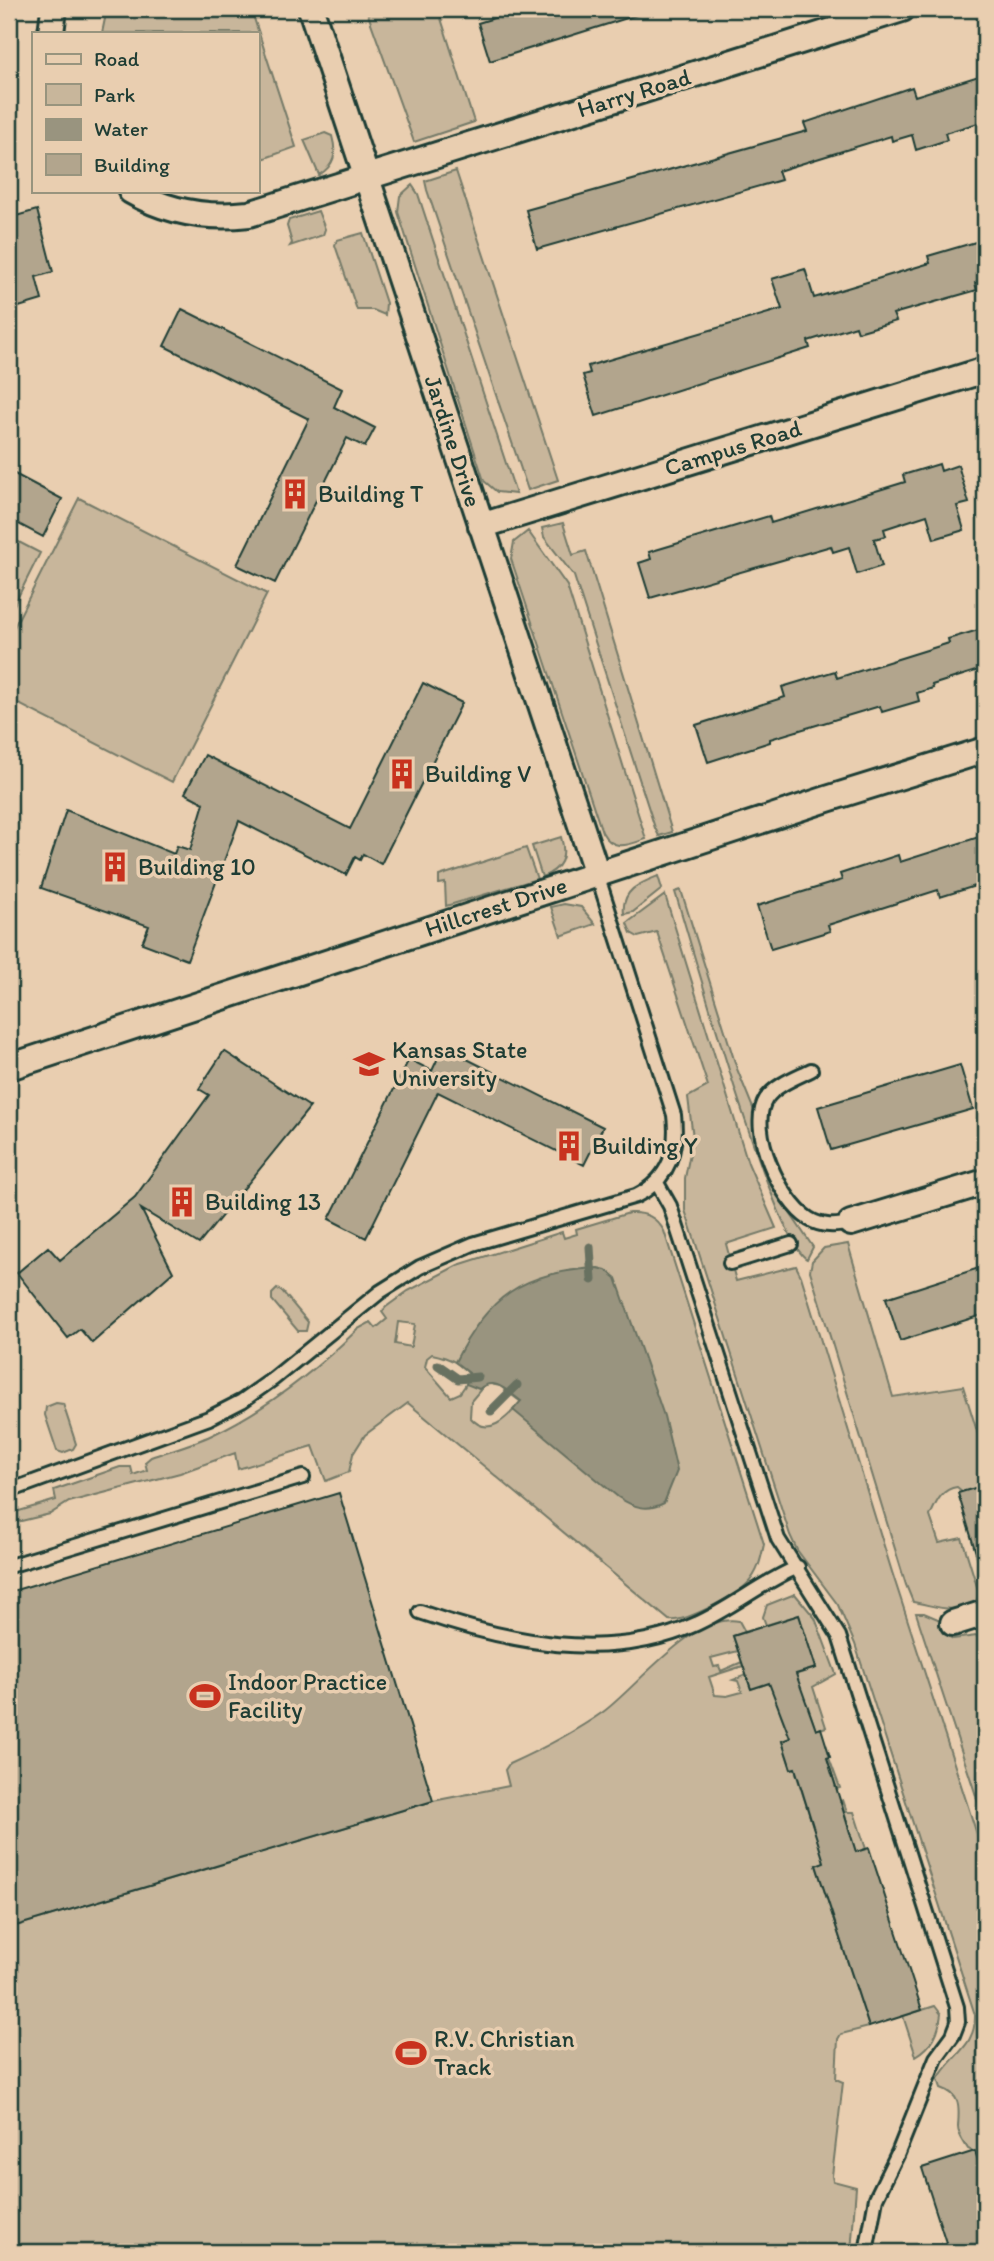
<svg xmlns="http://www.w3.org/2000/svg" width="994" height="2261" font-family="Itim,sans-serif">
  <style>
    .green { fill: #c8b69b; stroke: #747a68; stroke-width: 2; fill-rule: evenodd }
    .water { fill: #99947f; stroke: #687161; stroke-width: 2 }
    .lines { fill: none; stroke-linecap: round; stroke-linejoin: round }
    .stream { stroke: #687161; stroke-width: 9 }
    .building { fill: #b2a58d; stroke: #1f3d34; stroke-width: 2 }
    .service-casing { stroke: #1f3d34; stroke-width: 18 }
    .minor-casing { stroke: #1f3d34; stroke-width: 30 }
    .service { stroke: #e9ceb0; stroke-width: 12 }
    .minor { stroke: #e9ceb0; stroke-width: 24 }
    .labels { text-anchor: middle; stroke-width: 7; stroke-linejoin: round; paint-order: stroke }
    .street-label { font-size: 24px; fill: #1f3d34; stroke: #e9ceb0 }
    .poi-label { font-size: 24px; fill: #1f3d34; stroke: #e9ceb0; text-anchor: start }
  </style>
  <rect width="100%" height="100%" fill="#e9ceb0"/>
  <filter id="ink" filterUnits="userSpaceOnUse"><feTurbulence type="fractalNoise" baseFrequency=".0143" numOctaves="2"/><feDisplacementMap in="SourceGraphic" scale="14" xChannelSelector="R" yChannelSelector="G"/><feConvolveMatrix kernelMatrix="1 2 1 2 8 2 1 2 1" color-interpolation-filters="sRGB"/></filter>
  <g filter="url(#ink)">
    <!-- green -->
    <path class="green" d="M107 9H251L296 147 257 161V33H102Z
      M366 9H438L474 122 414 142Z
      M325 133 332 136C337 154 335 165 319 175L304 140Z
      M456 171 558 480 528 490 427 190 425 181Z
      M412 185 418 194 516 494 497 492 484 481 398 212 400 196Z
      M318 211 325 229 323 235 290 246 292 243 287 226 289 220Z
      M363 233 386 303 385 315 373 310H357L335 245 337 240Z
      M79 498 267 594 172 782 9 699V637Z
      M563 523 573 555 586 551 672 832 659 836 655 828 574 576 544 537 542 528Z
      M528 531 567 586 646 839C628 845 613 852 602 832L511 559 514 542Z
      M9 537 40 553 9 615Z
      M561 837C567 857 562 869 542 877L532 846Z
      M526 848 537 879 446 906 445 883 439 884V876Z
      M658 876 662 889 633 912 624 914C621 890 640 883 658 876Z
      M681 890 737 1069 755 1113 769 1176 779 1197 813 1247 807 1259C774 1242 692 945 675 892Z
      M665 895 748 1163 776 1228 726 1244 736 1281 796 1266 801 1276 892 1572 985 1859V2182L975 2152 968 2149C964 2142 958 2135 958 2127 959 2109 962 2095 941 2088L938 2079C952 2054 976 2047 975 2015L855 1644 838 1605 797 1550 790 1535 685 1210V1178L693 1138 688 1097 708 1086 657 932 638 937 631 933 627 923Z
      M564 904 581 907 595 924 561 936 551 907Z
      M629 1213C646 1212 656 1217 664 1231L764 1544C761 1559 758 1573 747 1584 735 1596 684 1623 669 1620L408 1403 365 1435 353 1454 349 1472 326 1481 313 1446 238 1469 235 1453 180 1473 69 1502 50 1514 9 1524V1514L56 1500 54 1490 120 1467H131L133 1475 147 1470 145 1462 151 1457C171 1450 193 1444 212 1435 265 1410 317 1369 358 1329L371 1322 376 1328 387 1319 382 1312 386 1307 408 1291 458 1265 562 1232 564 1238 577 1234 576 1229ZM398 1322 415 1324 411 1347 395 1344ZM432 1354C447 1357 463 1364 471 1377L460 1393 451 1397 425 1367 427 1358ZM486 1383 500 1386 521 1402C507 1418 488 1439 470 1417L471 1401Z
      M848 1244 893 1397 963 1386 985 1457V1485L963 1492 957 1487C941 1489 936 1503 930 1516L939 1543 962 1538 979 1593 977 1600C954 1616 937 1606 913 1602L906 1585 810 1271 812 1261 824 1248Z
      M277 1289 283 1292 308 1322 306 1331H298L272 1300V1294Z
      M56 1403 63 1404 76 1444 73 1449 63 1453 57 1451 45 1415 46 1407Z
      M795 1594 815 1618 836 1674 813 1687 826 1727 782 1741 791 1769 829 1758 840 1788 837 1789 828 1763 796 1773 816 1835 848 1825 841 1801 843 1800 847 1812H854L866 1849 816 1865 869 2027 841 2034 838 2039 836 2079 843 2082 832 2176 833 2181 856 2187 851 2252H9V1928L433 1801 509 1786 505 1770 509 1764C542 1749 573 1733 603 1712 636 1688 694 1612 739 1621L745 1632 733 1636 738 1651 711 1658 714 1667 719 1666 721 1671 742 1662 743 1666 709 1677 715 1695 727 1696 742 1692 738 1681 733 1680 746 1675 751 1689 816 1668 799 1615 766 1625 763 1617 767 1605ZM807 1704 814 1725 789 1735 781 1714Z
      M916 1613H924L945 1622 948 1636 953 1639 985 1635V1823Z
      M935 2006 941 2014C939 2032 933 2046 916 2056L903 2016Z"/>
    <!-- water -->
    <path class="water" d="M598 1268 606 1270 616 1278 664 1416 677 1471 664 1503C647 1512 633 1507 618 1497L513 1410 521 1401C507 1391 495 1376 479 1389L466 1384 469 1373 455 1362C487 1297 523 1271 598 1268Z"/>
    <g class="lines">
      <!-- stream -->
      <path class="stream" d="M590 1247 592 1280
        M438 1365 458 1379 478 1377
        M491 1411 517 1385"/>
    </g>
    <!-- building -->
    <path class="building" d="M523 9H640V14L490 61 478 23Z
      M985 74V121L945 133 947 140 916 150 912 135 892 141 891 136 778 171 781 180 537 249 526 210 807 131 804 123 912 87 915 96Z
      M37 210 53 272 36 277 42 300 9 310V218Z
      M979 241 985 263V280L975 283 977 290 893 314 896 321 858 332 856 326 808 341 810 348 596 416 583 375 590 373 588 366 782 309 772 279 805 269 814 298 930 263 928 256Z
      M182 309 342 389 334 407 375 428 365 447 347 438 275 583 237 565 309 419 164 346Z
      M939 464 941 471 958 465 969 503 957 506 964 530 934 539 927 515 884 529 886 536 874 539 882 566 857 574 849 547 833 552 831 546 650 598 639 563 651 559 649 552 769 516 771 523 905 482 903 475Z
      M9 471 62 499 43 537 9 519Z
      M985 628V668L932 685 933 688 917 693 919 701 882 712 880 706 770 739V742L708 762 696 725 785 697 782 687 835 671 837 678 949 643 948 639Z
      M423 683 462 703 381 864 363 854 360 860 355 857 346 875 239 821 187 960 142 943 149 926 41 888 66 810 174 854 177 846 190 850 204 803 185 793 205 755 350 829Z
      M985 835V883L940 897 938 890 828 925 830 931 771 949 757 906 842 880 840 874 898 855 900 862Z
      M443 1047 603 1127 584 1165 438 1092 366 1238 329 1219 409 1059 432 1071Z
      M224 1051 310 1107 199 1244 141 1209 173 1272 92 1343 80 1329 68 1338 17 1273 48 1247 60 1260 135 1197 209 1095 199 1089Z
      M960 1065 973 1109 831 1150 818 1107Z
      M985 1266V1314L900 1341 886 1298Z
      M985 1485V1562L979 1563 958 1493Z
      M339 1493 433 1801 9 1928V1592Z
      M799 1615 816 1668 796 1674 816 1730 821 1728 830 1757 827 1758 856 1852 869 1848 922 2010 869 2027 816 1865 824 1862 795 1768 791 1769 782 1741 790 1738 769 1683 751 1689 733 1636Z
      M975 2151 985 2182V2252H949L922 2168Z"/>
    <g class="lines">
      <!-- service casing -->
      <g class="service-casing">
        <path id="service" d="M811 1070C797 1077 775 1085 766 1099 747 1129 781 1202 809 1219 822 1227 836 1226 851 1223
          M657 1183 670 1206 778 1539 839 1636 957 2007 958 2022 953 2035 936 2058 898 2153 876 2198 866 2252
          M730 1263 791 1244
          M9 1491 209 1418 242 1401 273 1379 380 1292 420 1267 473 1244 636 1196C670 1179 678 1150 674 1115L597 874
          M9 1566 303 1477
          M420 1612C507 1642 609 1664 696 1624 732 1608 762 1582 798 1567"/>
      </g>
      <!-- minor casing -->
      <g class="minor-casing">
        <path id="minor" d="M311 9 597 874
          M51 33 54 9
          M131 191C167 212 207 219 249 214L902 9
          M481 526 985 370
          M9 1067 827 799 985 750
          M851 1223 985 1182
          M953 1623 985 1613"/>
      </g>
      <!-- service -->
      <use href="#service" class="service"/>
      <!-- minor -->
      <use href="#minor" class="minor"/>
    </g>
  </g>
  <!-- icons -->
  <defs>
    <g id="building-bare" transform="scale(2.415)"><path d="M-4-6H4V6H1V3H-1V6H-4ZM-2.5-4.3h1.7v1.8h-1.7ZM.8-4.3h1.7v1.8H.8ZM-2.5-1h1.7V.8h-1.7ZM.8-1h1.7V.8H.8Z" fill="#c8321e" stroke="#e9ceb0" stroke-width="2.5" paint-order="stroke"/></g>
    <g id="university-bare" transform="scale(2.415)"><path d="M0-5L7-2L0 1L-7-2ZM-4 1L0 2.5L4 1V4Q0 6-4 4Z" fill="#c8321e" stroke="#e9ceb0" stroke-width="2.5" paint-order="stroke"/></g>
    <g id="stadium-bare" transform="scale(2.415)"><path d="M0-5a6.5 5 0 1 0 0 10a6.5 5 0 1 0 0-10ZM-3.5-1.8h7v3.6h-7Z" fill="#c8321e" stroke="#e9ceb0" stroke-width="2.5" paint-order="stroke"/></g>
  </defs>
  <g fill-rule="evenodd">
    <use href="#building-bare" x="295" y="494"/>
    <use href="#building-bare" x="402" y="774"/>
    <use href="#building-bare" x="115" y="867"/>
    <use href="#university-bare" x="369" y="1064"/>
    <use href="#building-bare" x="569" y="1146"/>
    <use href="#building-bare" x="182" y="1202"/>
    <use href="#stadium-bare" x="205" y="1696"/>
    <use href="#stadium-bare" x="411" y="2053"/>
  </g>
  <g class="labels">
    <!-- street labels -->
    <g class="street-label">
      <text transform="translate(634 93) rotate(-17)" y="8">Harry Road</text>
      <text transform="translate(453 441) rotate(72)" y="8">Jardine Drive</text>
      <text transform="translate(733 448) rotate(-17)" y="8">Campus Road</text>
      <text transform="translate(496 907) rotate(-18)" y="8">Hillcrest Drive</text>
    </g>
    <!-- poi labels -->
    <g class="poi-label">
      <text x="318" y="502">Building T</text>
      <text x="425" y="782">Building V</text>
      <text x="138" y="875">Building 10</text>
      <text x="392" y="1058">Kansas State<tspan x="392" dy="28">University</tspan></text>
      <text x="592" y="1154">Building Y</text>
      <text x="205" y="1210">Building 13</text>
      <text x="228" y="1690">Indoor Practice<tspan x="228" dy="28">Facility</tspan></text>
      <text x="434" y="2047">R.V. Christian<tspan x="434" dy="28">Track</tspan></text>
    </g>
  </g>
  <!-- margin -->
  <rect width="994" height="2261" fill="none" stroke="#e9ceb0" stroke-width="35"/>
  <rect x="18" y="18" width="959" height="2226" fill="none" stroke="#1f3d34" stroke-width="2.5" filter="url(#ink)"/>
  <!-- legend -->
  <rect x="32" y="32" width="228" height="161" fill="#e9ceb0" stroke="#98947e" stroke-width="2"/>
  <rect x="46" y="54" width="35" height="10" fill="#e9ceb0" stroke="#98947e" stroke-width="2"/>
  <text x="94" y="66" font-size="21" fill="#1f3d34">Road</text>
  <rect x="46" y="84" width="35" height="21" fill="#c8b69b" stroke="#98947e" stroke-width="2"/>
  <text x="94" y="102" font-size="21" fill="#1f3d34">Park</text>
  <rect x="46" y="119" width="35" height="21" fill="#99947f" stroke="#98947e" stroke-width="2"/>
  <text x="94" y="136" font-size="21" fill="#1f3d34">Water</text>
  <rect x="46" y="154" width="35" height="21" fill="#b2a58d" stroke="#98947e" stroke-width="2"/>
  <text x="94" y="172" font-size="21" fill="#1f3d34">Building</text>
</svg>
